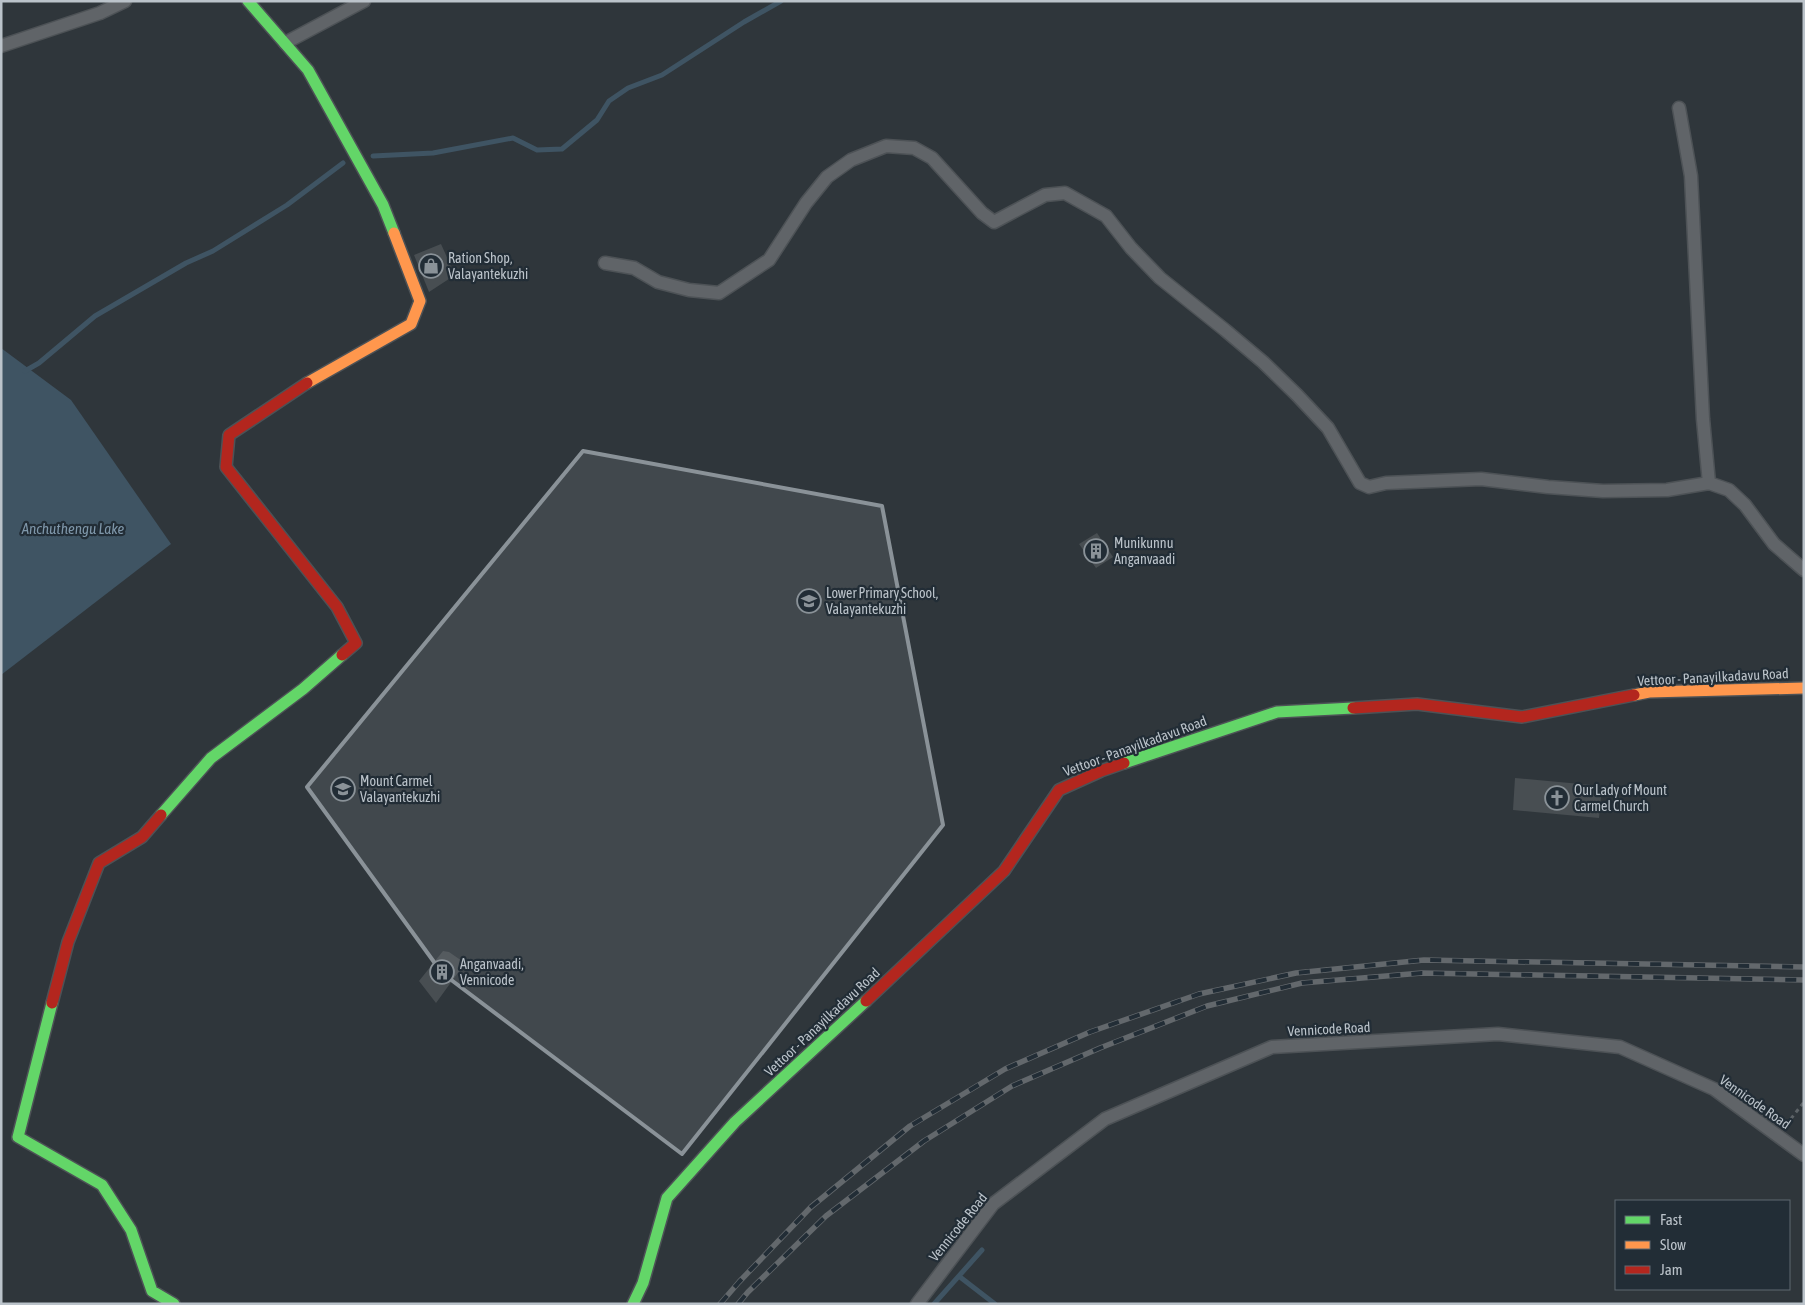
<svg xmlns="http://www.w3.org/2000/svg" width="1805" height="1305" font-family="'Asap Condensed',sans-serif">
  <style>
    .water { fill: #3f5463 }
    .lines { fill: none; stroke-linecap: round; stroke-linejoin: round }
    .stream { stroke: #3f5463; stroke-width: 5 }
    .building { fill: #484e52 }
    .street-casing { stroke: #4d5256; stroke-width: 15 }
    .fast-casing { stroke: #4d5256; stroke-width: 14 }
    .slow-casing { stroke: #4d5256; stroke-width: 14 }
    .jam-casing { stroke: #4d5256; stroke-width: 14 }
    .path { stroke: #5d6367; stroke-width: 3; stroke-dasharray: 4 4; stroke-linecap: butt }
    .street { stroke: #606468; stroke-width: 12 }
    .fast { stroke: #63d668; stroke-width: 11 }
    .slow { stroke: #ff974d; stroke-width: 11 }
    .jam { stroke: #b3261e; stroke-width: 11 }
    .rail-casing { stroke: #63686c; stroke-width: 5.5 }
    .rail { stroke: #222d36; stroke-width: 4; stroke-dasharray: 11; stroke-linecap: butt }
    .marked { fill: #8a9298; fill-opacity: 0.2; stroke: #8a9298; stroke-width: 4; stroke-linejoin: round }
    .labels { text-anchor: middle; stroke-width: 4.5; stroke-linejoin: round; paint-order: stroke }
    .poi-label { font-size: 14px; fill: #bbc3ca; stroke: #222d36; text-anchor: start }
    .street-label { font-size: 14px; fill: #bbc3ca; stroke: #222d36 }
    .water-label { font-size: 15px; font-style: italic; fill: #7f97aa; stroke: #222d36 }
  </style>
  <rect width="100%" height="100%" fill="#2f363b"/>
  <!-- water -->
  <path class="water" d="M1 348 71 400 171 544 1 675Z"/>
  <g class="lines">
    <!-- stream -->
    <path class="stream" d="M373 156 433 153 513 138 537 150 562 149 597 120 609 101 628 88 662 75 744 22 781 1
      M25 371 39 363 95 316 186 263 213 251 287 205 343 163
      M960 1277 995 1304
      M934 1304 982 1250"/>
  </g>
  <!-- building -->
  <path class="building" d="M441 244 455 275 429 292 414 255Z
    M1097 533 1113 557 1096 568 1079 544Z
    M1515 778 1602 786 1599 818 1513 810Z
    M443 951 449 952 465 963 436 1003 419 981Z"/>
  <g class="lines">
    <!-- street casing -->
    <g class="street-casing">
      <path id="street" d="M285 43 364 1
        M1 46 100 13 125 1
        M1679 108 1691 176 1703 419 1709 483
        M605 263 634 268 658 282 689 290 719 293 769 260 806 203 827 177 851 160 886 146 914 148 932 158 982 213 994 222 1045 195 1065 193 1106 216 1131 248 1160 278 1225 330 1263 362 1297 395 1328 428 1360 483 1369 487 1386 483 1481 479 1548 487 1603 491 1667 490 1709 483 1729 490 1745 505 1774 544 1804 570
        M917 1304 993 1204 1105 1119 1272 1047 1498 1034 1620 1047 1714 1089 1804 1155"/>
    </g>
    <!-- fast casing -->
    <g class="fast-casing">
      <path id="fast" d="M248 1 308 70 383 205 394 233
        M1124 763 1277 712 1353 708
        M161 815 211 758 303 689 342 655
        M52 1003 18 1137 102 1185 131 1230 152 1291 174 1304
        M633 1304 643 1283 667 1198 735 1122 866 1001"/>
    </g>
    <!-- slow casing -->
    <g class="slow-casing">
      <path id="slow" d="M307 383 411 324 420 301 394 233
        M1634 695 1649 692 1804 688"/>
    </g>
    <!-- jam casing -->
    <g class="jam-casing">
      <path id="jam" d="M307 383 229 435 226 467 337 607 356 643 342 655
        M1353 708 1417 704 1522 717 1634 695
        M866 1001 1004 871 1059 790 1101 771 1124 763
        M52 1003 68 942 99 863 142 837 161 815"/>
    </g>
    <!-- path -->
    <path class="path" d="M1786 1125 1804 1102"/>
    <!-- street -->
    <use href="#street" class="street"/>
    <!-- fast -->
    <use href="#fast" class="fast"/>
    <!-- slow -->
    <use href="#slow" class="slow"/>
    <!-- jam -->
    <use href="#jam" class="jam"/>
    <!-- rail casing -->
    <g class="rail-casing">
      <path id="rail" d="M720 1304 739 1282 811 1207 910 1126 1005 1069 1090 1032 1199 994 1296 973 1424 960 1804 967
        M738 1304 748 1292 826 1216 924 1141 1012 1086 1100 1048 1207 1006 1302 983 1422 973 1804 980"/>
    </g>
    <!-- rail -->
    <use href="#rail" class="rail"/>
  </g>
  <!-- marked area -->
  <path class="marked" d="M583 451 882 506 943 825 682 1154 442 973 307 787Z"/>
  <!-- icons -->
  <defs>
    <g id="shop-ring" transform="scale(1.25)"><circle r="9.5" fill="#222d36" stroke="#8a9298" stroke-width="1.5"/><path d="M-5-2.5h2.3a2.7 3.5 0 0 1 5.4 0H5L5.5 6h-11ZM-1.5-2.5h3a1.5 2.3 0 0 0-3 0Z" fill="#8a9298"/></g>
    <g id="building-ring" transform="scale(1.25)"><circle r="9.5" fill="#222d36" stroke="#8a9298" stroke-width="1.5"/><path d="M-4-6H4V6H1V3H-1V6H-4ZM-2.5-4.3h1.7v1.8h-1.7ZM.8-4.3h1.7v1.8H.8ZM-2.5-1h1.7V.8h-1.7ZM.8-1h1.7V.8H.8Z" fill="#8a9298"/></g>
    <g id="school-ring" transform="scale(1.25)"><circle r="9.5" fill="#222d36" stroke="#8a9298" stroke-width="1.5"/><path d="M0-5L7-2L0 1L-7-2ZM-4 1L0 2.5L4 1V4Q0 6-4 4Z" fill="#8a9298"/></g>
    <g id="church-ring" transform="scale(1.25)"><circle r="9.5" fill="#222d36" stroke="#8a9298" stroke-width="1.5"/><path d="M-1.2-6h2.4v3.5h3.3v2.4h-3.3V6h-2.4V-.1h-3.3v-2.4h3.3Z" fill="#8a9298"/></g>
  </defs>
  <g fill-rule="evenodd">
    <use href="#shop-ring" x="431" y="266"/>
    <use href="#building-ring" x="1096" y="551"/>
    <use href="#school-ring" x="809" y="601"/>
    <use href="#school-ring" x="343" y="789"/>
    <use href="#church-ring" x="1557" y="798"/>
    <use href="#building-ring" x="442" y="972"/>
  </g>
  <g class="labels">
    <!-- poi labels -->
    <g class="poi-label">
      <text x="448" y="263">Ration Shop,<tspan x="448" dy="16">Valayantekuzhi</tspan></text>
      <text x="1114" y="548">Munikunnu<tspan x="1114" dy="16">Anganvaadi</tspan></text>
      <text x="826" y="598">Lower Primary School,<tspan x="826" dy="16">Valayantekuzhi</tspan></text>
      <text x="360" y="786">Mount Carmel<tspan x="360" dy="16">Valayantekuzhi</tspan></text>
      <text x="1574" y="795">Our Lady of Mount<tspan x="1574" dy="16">Carmel Church</tspan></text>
      <text x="460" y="969">Anganvaadi,<tspan x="460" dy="16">Vennicode</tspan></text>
    </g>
    <!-- street labels -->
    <g class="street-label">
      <text transform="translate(1713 677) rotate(-3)" y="5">Vettoor - Panayilkadavu Road</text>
      <text transform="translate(1135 746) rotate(-20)" y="5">Vettoor - Panayilkadavu Road</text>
      <text transform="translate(822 1022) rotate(-43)" y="5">Vettoor - Panayilkadavu Road</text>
      <text transform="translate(1329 1029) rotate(-3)" y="5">Vennicode Road</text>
      <text transform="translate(1755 1102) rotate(35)" y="5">Vennicode Road</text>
      <text transform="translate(958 1227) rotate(-51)" y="5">Vennicode Road</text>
    </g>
    <!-- water labels -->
    <g class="water-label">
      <text x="73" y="534">Anchuthengu Lake</text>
    </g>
  </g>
  <!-- border -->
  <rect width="1805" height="1305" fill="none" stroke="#bbc3ca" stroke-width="5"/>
  <!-- legend -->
  <rect x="1615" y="1200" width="175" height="90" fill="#222d36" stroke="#5f6971"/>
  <rect x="1625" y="1216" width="25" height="8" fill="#63d668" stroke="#5f6971"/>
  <text x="1660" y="1225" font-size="15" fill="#bbc3ca">Fast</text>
  <rect x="1625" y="1241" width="25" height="8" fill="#ff974d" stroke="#5f6971"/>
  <text x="1660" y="1250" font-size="15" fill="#bbc3ca">Slow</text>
  <rect x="1625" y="1266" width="25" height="8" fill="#b3261e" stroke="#5f6971"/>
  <text x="1660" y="1275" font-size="15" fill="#bbc3ca">Jam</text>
</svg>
